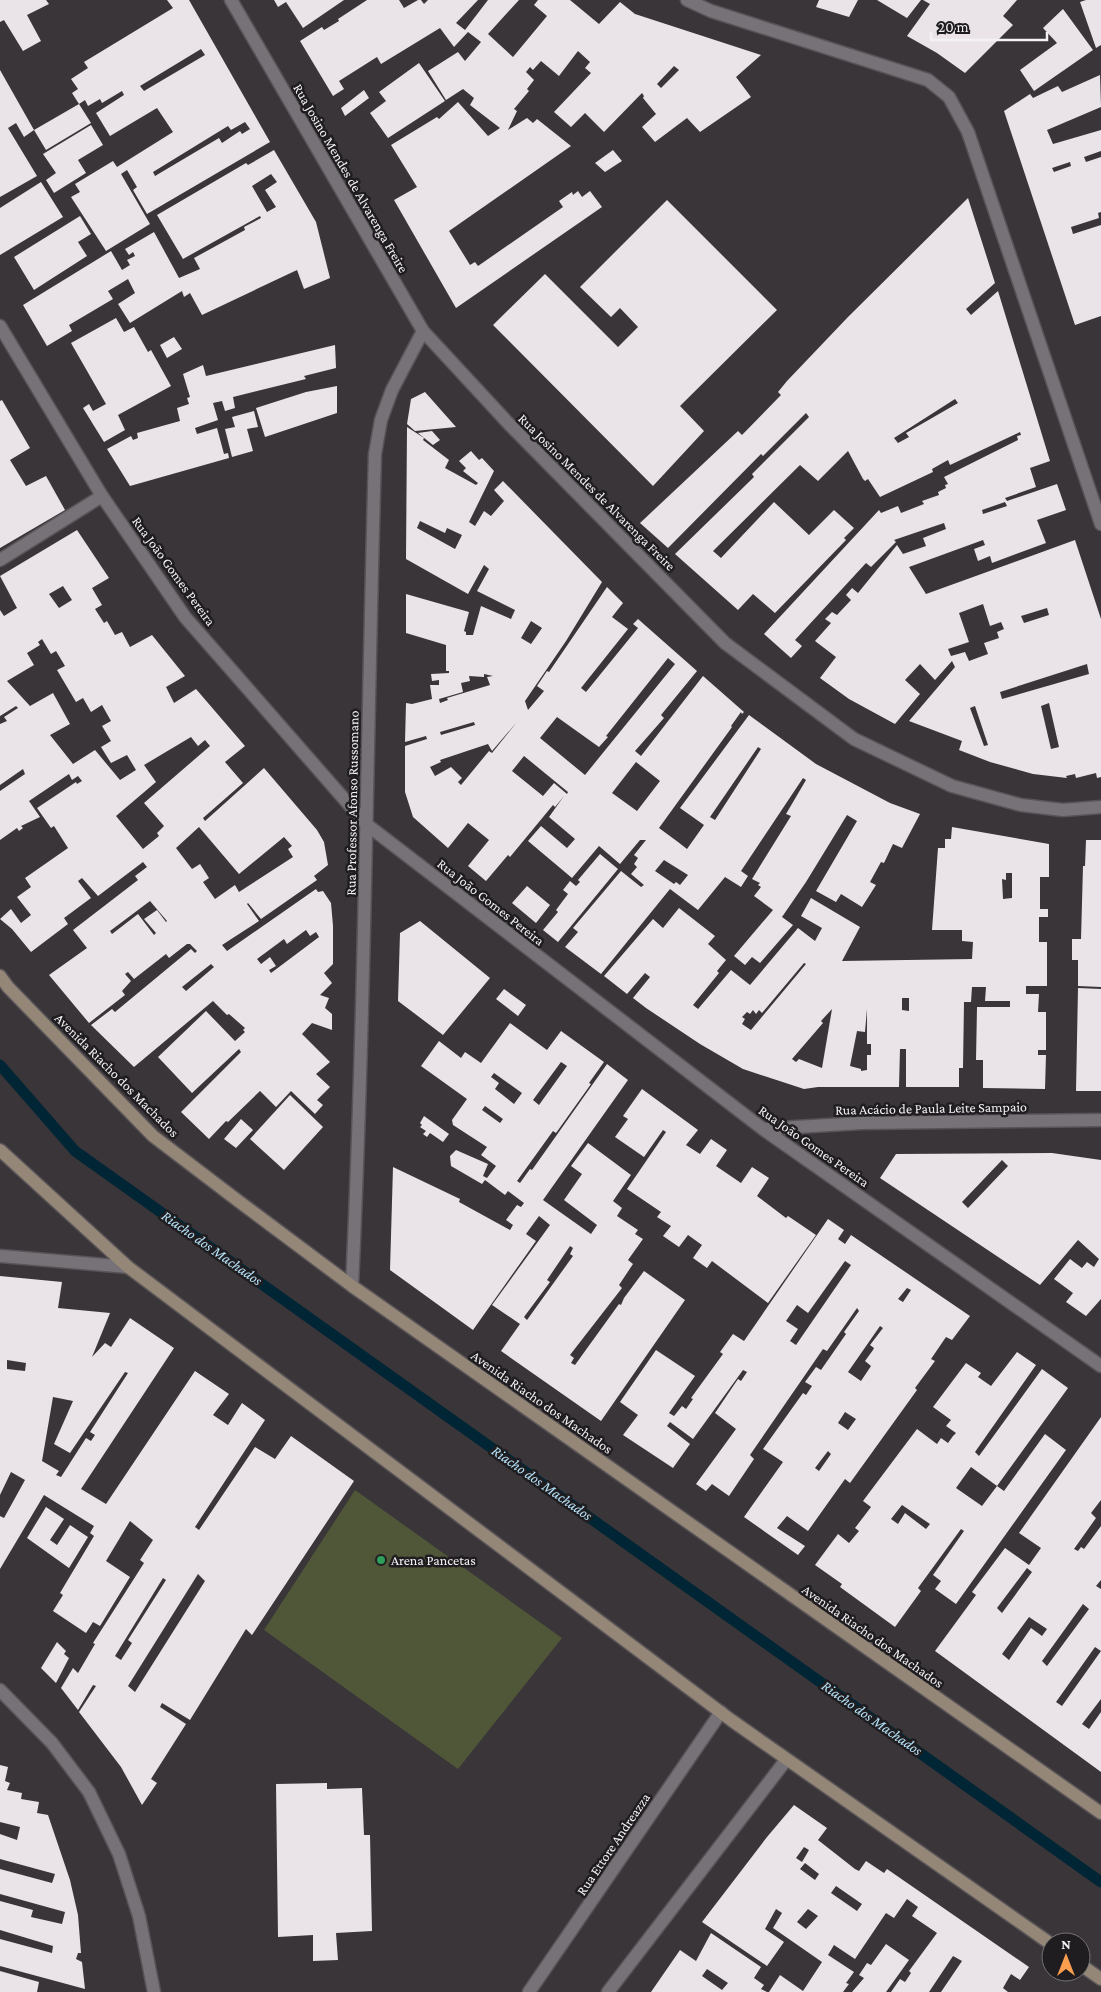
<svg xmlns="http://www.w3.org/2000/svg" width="1101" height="1992" font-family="'Crimson Pro',serif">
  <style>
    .green { fill: #505738 }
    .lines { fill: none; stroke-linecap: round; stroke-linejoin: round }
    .stream { stroke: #002635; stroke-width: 11 }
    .building { fill: #eae4e9; fill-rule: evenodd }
    .street-casing { stroke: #585357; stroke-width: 15 }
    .secondary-casing { stroke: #585357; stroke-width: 15 }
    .street { stroke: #777277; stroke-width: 12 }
    .secondary { stroke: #958777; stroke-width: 12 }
    .leisure-dot { fill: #2e9e5b; stroke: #1f1d1f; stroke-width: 2 }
    .labels { text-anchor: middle; stroke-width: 5; stroke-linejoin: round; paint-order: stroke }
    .street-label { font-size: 14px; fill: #f4f1f4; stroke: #1f1d1f }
    .poi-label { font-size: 14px; fill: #f4f1f4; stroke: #1f1d1f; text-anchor: start }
    .water-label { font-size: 15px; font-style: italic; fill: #b5e2f9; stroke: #1f1d1f }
  </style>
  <rect width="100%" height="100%" fill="#393539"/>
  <!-- green -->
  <path class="green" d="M355 1490 562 1638 458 1769 264 1630Z"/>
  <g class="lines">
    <!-- stream -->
    <path class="stream" d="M0 1065 75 1151 1101 1882"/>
  </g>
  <!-- building -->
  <path class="building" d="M0 0H46L49 4 27 15 41 41 23 51 4 20 0 22Z
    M167 0H189L270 142 147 214 133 190 137 187 127 170 121 174 150 224 106 251 71 197 80 192 75 184 113 161 117 167 173 132 157 108 110 136 96 113 124 95 122 91 102 103 100 99 88 106 85 100 79 104 72 93 78 89 71 79 88 68 84 62 173 8ZM201 49 205 55 144 91 140 86ZM245 122 250 129 242 134 240 131 222 143 219 138 155 176 153 172 228 126 231 130Z
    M274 0H344L303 28 286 2 278 7Z
    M367 0H399L404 8 418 0H421L424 4 428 0H478L456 23 465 30 488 0H519L488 34 513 57 547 16 534 5 538 0H570L599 24 585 44 599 24 620 2 635 14 761 55 736 77 751 97 700 132 687 118 655 142 642 127 656 114 643 98 644 96 642 93 604 132 585 113 571 127 554 112 591 73 585 68 590 62 578 51 559 76 541 61 533 70 530 67 526 72 534 80 527 89 529 91 514 109 517 111 508 130 527 118 533 123 537 119 571 146 449 231 470 265 475 262 478 266 563 207 559 201 572 192 573 195 578 191 582 197 590 191 602 207 456 308 394 200 417 187 391 145 437 117 439 119 458 102 488 136 500 128 470 105 474 98 463 89 446 100 428 71 458 52 465 61 481 42 468 32 454 47 440 28 381 64 377 57 339 81 344 89 333 96 300 41 322 27 324 30 339 21 338 19ZM674 66 679 70 661 88 657 84Z
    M819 0H858L849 17 816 7Z
    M877 0H921L907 18Z
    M923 0H1017L1003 16 1013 25 965 73 937 53 907 36 930 4Z
    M1086 0H1101V45L1096 48 1080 2Z
    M1063 9 1093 50 1034 91 1020 70 1057 43 1043 28Z
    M419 63 445 101 388 138 370 113 386 101 379 92Z
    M0 70 34 130 24 137 16 123 8 128 37 176 0 197Z
    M1100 75 1101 107 1047 130 1053 144 1101 130V151L1084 157 1086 162 1101 157V212L1098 213 1099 218 1071 227 1073 234 1101 225V316L1075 325 1004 111 1030 94 1033 98 1058 86 1062 92ZM1070 162 1071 166 1054 172 1052 168Z
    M364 90 369 98 345 116 341 108Z
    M79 104 91 123 46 150 34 130Z
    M91 125 103 145 78 160 86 173 54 193 46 180 56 173 43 154Z
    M274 150 316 222 330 278 304 289 297 270 202 315 190 293 184 297 182 291 130 323 118 304 135 293 128 279 108 291 113 299 69 325 72 331 47 346 23 305 111 251 122 270 130 265 127 260 135 256 133 252 129 255 125 249 154 232 179 278 200 269 194 258 245 230 244 227 261 218 260 216 183 259 157 215 246 163 248 165ZM271 174 277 182 265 190 276 207 267 212 252 186Z
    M613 150 622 161 605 172 595 163Z
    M41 182 63 217 0 255V208Z
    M968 198 995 283 966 309 971 315 998 291 1050 461 1030 468 1036 487 1005 498 1007 501 1057 484 1066 510 1037 520 1046 543 992 563 990 556 978 561 974 549 985 545 983 540 909 567 926 594 1075 540 1101 619V777L1097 778 1096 773 1076 778 1075 774 1066 776 1067 778 1033 774 990 762 959 750 962 741 909 721 955 667 952 661 935 680 920 664 905 680 920 694 895 724 849 699 820 678 836 657 815 641 831 623 825 619 832 612 837 615 851 600 846 595 852 588 858 593 897 545 903 554 926 546 923 538 946 529 944 523 894 540 896 542 871 567 866 563 795 640 802 646 791 658 764 634 879 510 881 513 898 506 901 513 924 504 922 501 939 495 938 492 946 488 945 485 948 484 944 477 1018 440 1017 436 1021 435 1020 432 950 465 948 460 932 469 933 472 880 497 868 479 865 481 863 479 848 451 818 481 800 465 713 551 721 558 774 502 809 535 834 510 854 528 844 538 846 540 775 613 753 594 738 610 675 554 754 477 752 474 809 417 806 413 763 456 761 454 668 548 640 523 738 431 742 435 781 395 778 392 787 381 848 317ZM955 399 958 403 906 433 909 437 898 443 894 438ZM1005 502 1007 506 983 514 982 510ZM983 604 990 626 1001 622 1004 629 997 632 999 638 984 643 988 654 969 661 965 652 951 656 948 649 969 642 959 613ZM1047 608 1049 615 1024 623 1021 616ZM1087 664 1089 674 1002 699 1000 692ZM1049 703 1059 747 1051 749 1041 706ZM975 706 988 745 984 746 970 708Z
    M667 200 777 310 680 406 704 431 653 486 493 325 545 274 618 347 638 327 620 308 611 317 580 287Z
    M80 216 91 234 78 242 87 256 34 290 14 257Z
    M116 318 124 332 134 327 148 352 151 350 171 386 118 415 125 430 104 442 83 408 89 404 93 411 106 404 71 343Z
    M174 337 182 349 167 358 160 345Z
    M335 345 336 368 304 376 306 379 233 397 235 408 225 411 222 401 213 403 218 420 195 428 197 434 217 428 224 454 228 453 229 458 130 486 107 449 131 436 133 440 138 438 137 433 180 421 177 408 189 404 187 398 190 397 183 374 203 365 206 376Z
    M337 386V413L265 437 256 408 306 392Z
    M425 392 456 427 415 431 407 424 411 399Z
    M2 400 30 448 10 460 26 486 46 476 65 510 0 548V401Z
    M254 411 258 427 247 429 253 451 232 457 225 429 235 427 232 417Z
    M407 427 424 438 423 440 449 460 445 468 476 485 478 483 463 471 466 468 459 461 471 451 479 460 482 458 494 471 469 522 475 526 484 511 491 516 504 501 494 490 503 481 602 582 566 641 525 701 528 710 544 691 537 686 547 671 549 672 607 587 623 603 612 617 628 629 581 688 586 692 638 628 633 624 638 619 697 671 661 715 664 718 635 751 641 756 703 676 744 712 742 714 741 712 731 726 732 727 659 828 678 842 687 849 704 825 680 808 749 715 816 764 890 803 920 814 902 848 893 844 884 863 881 862 870 882 876 885 862 907 841 894 836 902 816 891 857 821 847 815 806 882 782 917 793 925 760 963 752 957 745 965 734 956 773 910 754 896 761 887 758 885 760 883 752 879 791 816 786 814 806 780 803 778 741 871 748 876 741 887 725 877 698 910 670 889 601 974 565 947 578 932 573 928 621 871 641 887 644 885 631 874 637 867 634 864 638 858 634 855 646 840H640L620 864 599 846 572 878 528 841 541 826 567 848 575 839 549 817 564 796 555 807 553 805 510 857 508 855 486 881 468 866 489 840 468 823 448 848 413 817 405 792V746L427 739 426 736 405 742 406 703 412 704 432 699 430 685H439V680L432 681 431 674 449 673V671H446V645L406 633V594L469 612 464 631 466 632V635H473L481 606 511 619 515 610 477 591 489 569 484 565 468 594 406 559ZM420 521 445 533 447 528 462 535 455 549 417 528ZM531 621 542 628 531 644 521 638ZM668 658 675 664 585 775 540 738 557 717 599 747 608 737 606 736ZM484 674 493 676 487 677 490 685 447 698 448 700 440 703 439 699 463 692 461 683 470 681 469 676 484 677ZM474 722 475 725 441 735 440 732ZM517 722 492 753 489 751 461 785 458 782 462 778 451 767 435 776 430 767 441 762 440 760 488 744 492 751ZM758 747 761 749 715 820 710 817ZM524 756 568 792 567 794 554 783 543 796 512 771ZM636 762 660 781 637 811 612 793ZM664 860 688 875 680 885 676 882 674 884 655 871Z
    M432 431 440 440 433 445 418 433Z
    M77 530 109 578 92 588 102 605 95 609 104 623 107 621 115 635 122 632 130 647 152 635 185 676 166 687 174 703 196 689 245 746 225 762 243 783 203 818 205 821 264 768 317 830 324 842 328 865 314 876 317 880 261 919 248 903 247 904 259 921 222 945 227 951 316 889 318 892 323 891 331 903 333 926V964L324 973 332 983 320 995 329 998 325 1008 332 1014V1030L312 1023 302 1034 330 1062 316 1074 330 1087 317 1100 323 1105 315 1114 291 1091 276 1107 260 1091 228 1122 226 1121 209 1139 181 1112 241 1052 239 1049 192 1093 158 1057 206 1011 235 1041 245 1032 243 1030 245 1028 229 1014 227 1015 213 1001 134 1067 91 1025 112 1009 115 1012 191 949 195 953 197 951 190 944H187L169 958 166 954 134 979 128 972 125 974 131 981 122 991 125 995 89 1023 49 975 87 948 73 930 138 880 135 876 147 867 143 862 98 896 82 878 78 881 91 898 64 918 68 924 31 952 12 929 0 919 11 909 21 923 31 915 17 897 31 887 25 878 68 848 54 826 51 828 37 808 76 782 77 784 82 781 78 776 72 780 69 774 29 801 40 817 21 826 23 828 19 831 17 828 0 840V791L25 774 23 769 0 785V724L7 721 4 717 18 708 16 706 0 716V610L4 616 17 608 0 576ZM63 586 72 600 59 608 49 594ZM42 639 51 654 56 651 65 666 57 670 76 702 83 698 91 712 102 705 111 721 102 726 111 741 101 747 111 763 127 755 136 770 120 780 95 750 73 764 50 735 70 724 53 693 30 706 7 681 34 665 27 653 40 645 38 642ZM191 737 198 746 205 740 210 746 144 803 164 826 157 833 159 836 143 849 116 816 156 782 144 765ZM199 827 239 874 284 837 292 846 288 849 293 857 239 892 235 885 215 899 203 882 209 878 200 864 192 869 176 848ZM150 901 167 921 166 922 157 910 144 919 156 933 154 935 138 914 112 934 110 931ZM306 930 310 936 316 932 319 937 271 973 269 970 276 966 270 957 261 964 257 959 284 939 287 944ZM211 964 214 967 186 991 182 987Z
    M952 827 1049 844V877H1040V909H1048V917H1039V942H1047V986H1026V994H1039L1038 1012H1046V1050H1038V1055H1046L1045 1089 983 1088V1060H976L977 1007H1010V1001H985L986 987H972L971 1002H964L963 1068H959V1087H906V1049H900L899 1087H818L804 1089 743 1069 700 1044 646 1008 633 998 650 977 645 973 627 994 604 976 653 919 663 928 679 908 715 936 708 944 726 960 717 971 719 973 693 1005 698 1009 731 970 750 985 798 928 815 941 822 928 801 916 811 898 860 927 842 961 972 959 973 942 962 941V930H932L938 848H945V839H951ZM1006 873H1012V898L1003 899 1002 879 1006 880ZM804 963 806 964 751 1030 742 1024 745 1019 742 1017 747 1012 750 1014 753 1010 756 1014 759 1010 762 1013ZM902 998H909V1011L902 1010ZM832 1009 822 1068 799 1059 796 1062 792 1059 823 1023 821 1021ZM867 1009V1044H871V1055H867V1070L861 1071V1069L850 1066 857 1031 865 1032Z
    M1086 840H1101V987L1078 986V960H1072V939H1081L1083 866H1085Z
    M600 854 618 869 558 942 543 930 558 912 556 910 568 894 563 890 570 881 576 886 580 882 578 880Z
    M527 886 550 905 536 923 512 903Z
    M420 921 490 978 443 1035 398 1001 400 933Z
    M1078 988 1101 989V1091H1076Z
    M504 989 526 1005 518 1016 496 999Z
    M510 1023 547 1050 561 1031 604 1062 589 1083 591 1084 556 1133 553 1131 517 1181 520 1183 530 1169 532 1170 607 1064 628 1080 543 1200 591 1234 597 1225 564 1200 582 1174 571 1166 588 1143 631 1175 613 1201 622 1208 617 1216 638 1230 635 1234 643 1239 628 1260 633 1264 619 1285 622 1288 570 1355 574 1358 571 1363 575 1365 619 1304 621 1305 624 1298 644 1271 685 1300 601 1421 501 1351 520 1324 492 1305 550 1225 539 1216 526 1234 536 1241 473 1330 390 1270 393 1167 460 1199 459 1202 510 1230 513 1225 506 1220 517 1205 521 1207 524 1203 508 1191 505 1195 485 1180 482 1184 451 1166 450 1156 456 1150 488 1164 483 1176 487 1178 496 1166 481 1155 487 1147 453 1125 452 1120 467 1099 421 1066 439 1041 461 1058 465 1052 481 1063ZM561 1062 567 1066 539 1105 533 1100ZM494 1073 522 1093 514 1104 495 1089 499 1083 491 1077ZM485 1106 503 1119 500 1123 482 1110ZM570 1246 573 1248 570 1254 573 1256 527 1320 524 1317 550 1282 547 1280Z
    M642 1089 698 1130 686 1145 700 1154 711 1139 727 1150 716 1166 741 1183 752 1167 769 1178 757 1196 786 1218 788 1216 816 1235 768 1303 712 1261 707 1268 693 1258 702 1245 688 1235 679 1247 663 1236 671 1226 657 1217 661 1212 627 1189 666 1132 663 1130 644 1157 615 1137 628 1119 623 1116Z
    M290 1095 323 1127 284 1170 250 1139Z
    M424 1116 449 1134 443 1142 430 1133 427 1137 423 1134 426 1131 420 1127 422 1125 420 1123Z
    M241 1119 253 1130 236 1148 224 1139Z
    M1052 1153 1101 1160V1299L1086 1316 1066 1302 1073 1293 1054 1279 1070 1259 1082 1268 1087 1262 1094 1267 1099 1259 1078 1240 1040 1285 880 1178 896 1154ZM1002 1160 1008 1166 968 1208 962 1202Z
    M828 1219 844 1230 838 1239 845 1244 851 1235 970 1316 952 1340 946 1337 931 1359 935 1361 915 1388 917 1390 850 1483 845 1479 808 1531 787 1516 777 1528 805 1546 798 1555 744 1517 783 1462 763 1449 803 1393 806 1395 812 1386 805 1382 816 1367 821 1370 846 1334 844 1332 859 1311 857 1308 827 1351 823 1349 750 1455 754 1459 729 1496 712 1484 706 1491 696 1484 736 1429 715 1413 738 1379 741 1381 747 1372 743 1370 693 1439 670 1422 667 1426 690 1444 673 1468 623 1435 638 1415 620 1402 656 1350 695 1376 669 1413 674 1416 682 1406 686 1409 693 1399 691 1398 723 1354 720 1352 733 1334 744 1341ZM845 1261 851 1265 796 1345 790 1341 798 1329 786 1321 797 1305 808 1313ZM907 1288 911 1290 903 1302 898 1299ZM880 1326 883 1328 870 1345 874 1348 873 1350 865 1361 871 1366 861 1381 848 1372ZM845 1412 856 1419 848 1430 838 1423ZM828 1451 831 1454 819 1471 815 1468Z
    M0 1276 62 1282 58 1308 110 1313 92 1357 105 1343 111 1347 130 1318 174 1348 81 1489 106 1504 195 1371 229 1394 213 1415 228 1425 242 1403 265 1420 195 1527 199 1530 255 1447 275 1459 291 1436 354 1481 252 1635 246 1629 190 1720 162 1703 160 1707 186 1724 151 1779 157 1783 142 1805 121 1767 79 1712 96 1686 93 1685 78 1710 61 1688 73 1668 78 1673 95 1644 93 1643 144 1563 140 1560 153 1540 130 1521 106 1561 130 1577 100 1626 93 1622 86 1633 53 1611 63 1595 60 1593 94 1536 90 1533 94 1526 44 1495 0 1569V1516L4 1518 25 1480 11 1472 0 1495ZM7 1360 26 1363 25 1371 7 1369ZM125 1372 128 1373 90 1432 95 1435 91 1441 86 1438 61 1477 56 1475 59 1471 42 1461 53 1397 73 1401 54 1444 70 1453ZM198 1574 205 1581 135 1692 128 1686ZM163 1578 166 1580 128 1640 132 1643 121 1660 115 1656Z
    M1017 1352 1036 1365 975 1452 979 1456 1042 1369 1068 1388 997 1486 1004 1491 1045 1434 1066 1450 956 1604 935 1589 941 1581 933 1575 964 1531 961 1529 918 1588 921 1591 895 1627 840 1587 842 1584 815 1565 838 1534 849 1543 859 1531 855 1528 871 1507 863 1501 917 1429 937 1444 941 1438 948 1443 953 1436 956 1433 946 1426 951 1420 933 1407 966 1363 981 1373 978 1377 991 1386ZM971 1467 997 1486 982 1506 956 1488ZM902 1505 930 1524 926 1529 905 1513 898 1524 891 1519Z
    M1101 1417V1500L1091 1513 1096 1518 1074 1549 1078 1551 1081 1547 1084 1549 1101 1526V1580L1096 1586 1101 1589V1699L1082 1724 1089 1729 1101 1712V1772L935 1651 976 1595 972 1592 1005 1548 1029 1565 1041 1548 1019 1533ZM1027 1568 1032 1572 1002 1613 997 1608ZM1083 1604 1089 1609 1047 1666 1042 1661ZM1029 1617 1047 1629 1042 1636 1031 1628 1009 1660 1002 1654ZM1095 1647 1101 1651 1062 1706 1056 1702Z
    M46 1507 64 1519 50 1540 57 1545 70 1525 88 1537 69 1568 27 1538Z
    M57 1642 66 1651 64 1654 69 1658 56 1683 41 1668Z
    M0 1765 8 1767 5 1781 10 1783 7 1790 22 1793 21 1799 39 1802 37 1813 48 1815 70 1880 78 1915 81 1953H78L76 1959 82 1962 85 1989 0 1966V1939L52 1953 53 1946 0 1930V1901L33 1910 31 1917 62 1924 65 1912 0 1894V1869L52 1883 55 1874 0 1859V1834L17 1840 20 1827 0 1822Z
    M327 1783V1789L362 1788 364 1835H370L372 1931 336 1933 338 1960 313 1961V1935L278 1937 276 1784Z
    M794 1805 827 1828 818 1840 855 1869 859 1871 866 1861 884 1873 887 1869 1029 1967 1020 1980 1011 1974 1003 1988 1008 1992H941L962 1961 953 1956 929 1992H891L900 1979 905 1982 911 1973 909 1971 937 1933 912 1916 918 1907 907 1899 894 1918 886 1913 855 1959 834 1945 828 1955 854 1972 846 1983 849 1984 843 1992H769L780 1975 803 1991 822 1962 773 1928 782 1913 776 1909 765 1929 784 1942 767 1966 702 1922 767 1837ZM804 1847 809 1850 802 1862 796 1858ZM805 1863 819 1874 815 1880 800 1869ZM836 1886 862 1904 857 1911 831 1893ZM808 1909 818 1916 806 1929 797 1922Z
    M711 1933 761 1967 754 1978 764 1985 761 1989 767 1992H651L680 1950 696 1961ZM707 1969 728 1983 722 1990 702 1976Z
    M886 1944 909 1960 886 1992H852L864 1978 859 1975 867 1963 871 1965Z
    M0 1971 39 1982 37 1992H0Z"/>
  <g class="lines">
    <!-- street casing -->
    <g class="street-casing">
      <path id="street" d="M231 0 423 331 508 423 725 643 854 739 952 786 1021 805 1063 810 1101 807
        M687 0 711 11 928 80 949 97 968 132 1101 524
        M0 326 102 496 185 617 366 824 763 1129 1101 1366
        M0 560 102 496
        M763 1129 862 1123 1101 1120
        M0 1256 128 1267
        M352 1286C365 1008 367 731 375 454L381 420 392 390 423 331
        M0 1690 52 1743 89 1792 119 1854 139 1916 154 1992
        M529 1992 721 1712
        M608 1992 786 1760"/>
    </g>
    <!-- secondary casing -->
    <g class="secondary-casing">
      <path id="secondary" d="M0 976 8 987 153 1136 237 1200 352 1286 1101 1813
        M0 1150 128 1267 731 1720 1051 1944
        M1081 1965 1101 1979"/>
    </g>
    <!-- street -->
    <use href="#street" class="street"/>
    <!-- secondary -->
    <use href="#secondary" class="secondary"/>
  </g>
  <!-- markers -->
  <circle class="leisure-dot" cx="381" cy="1560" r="5"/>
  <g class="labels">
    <!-- street labels -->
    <g class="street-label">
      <text transform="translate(351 178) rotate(60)" y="5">Rua Josino Mendes de Alvarenga Freire</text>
      <text transform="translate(597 492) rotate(45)" y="5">Rua Josino Mendes de Alvarenga Freire</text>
      <text transform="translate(174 571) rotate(54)" y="5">Rua João Gomes Pereira</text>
      <text transform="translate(352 803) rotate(-89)" y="5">Rua Professor Afonso Russomano</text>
      <text transform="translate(491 902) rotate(38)" y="5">Rua João Gomes Pereira</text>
      <text transform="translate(117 1075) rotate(45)" y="5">Avenida Riacho dos Machados</text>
      <text transform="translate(931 1108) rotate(-1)" y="5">Rua Acácio de Paula Leite Sampaio</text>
      <text transform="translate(814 1146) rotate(35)" y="5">Rua João Gomes Pereira</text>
      <text transform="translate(542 1402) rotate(35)" y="5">Avenida Riacho dos Machados</text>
      <text transform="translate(873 1636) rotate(35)" y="5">Avenida Riacho dos Machados</text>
      <text transform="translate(613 1844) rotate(-56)" y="5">Rua Ettore Andreazza</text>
    </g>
    <!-- poi labels -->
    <g class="poi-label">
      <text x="391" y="1565">Arena Pancetas</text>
    </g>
    <!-- water labels -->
    <g class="water-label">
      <text transform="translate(212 1248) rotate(35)" y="5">Riacho dos Machados</text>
      <text transform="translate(542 1483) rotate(35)" y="5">Riacho dos Machados</text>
      <text transform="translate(872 1718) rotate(35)" y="5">Riacho dos Machados</text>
    </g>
  </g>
  <!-- north arrow -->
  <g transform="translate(1066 1957)"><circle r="24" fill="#1f1d1f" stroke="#747274"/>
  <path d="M0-4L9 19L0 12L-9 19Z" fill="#fb9e50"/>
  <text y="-8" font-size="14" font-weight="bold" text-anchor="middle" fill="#f4f1f4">N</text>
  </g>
  <!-- scale -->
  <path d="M931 32v8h116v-8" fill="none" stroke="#f4f1f4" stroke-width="2.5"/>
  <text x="938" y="32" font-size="15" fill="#f4f1f4" stroke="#1f1d1f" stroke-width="4" paint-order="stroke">20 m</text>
</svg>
